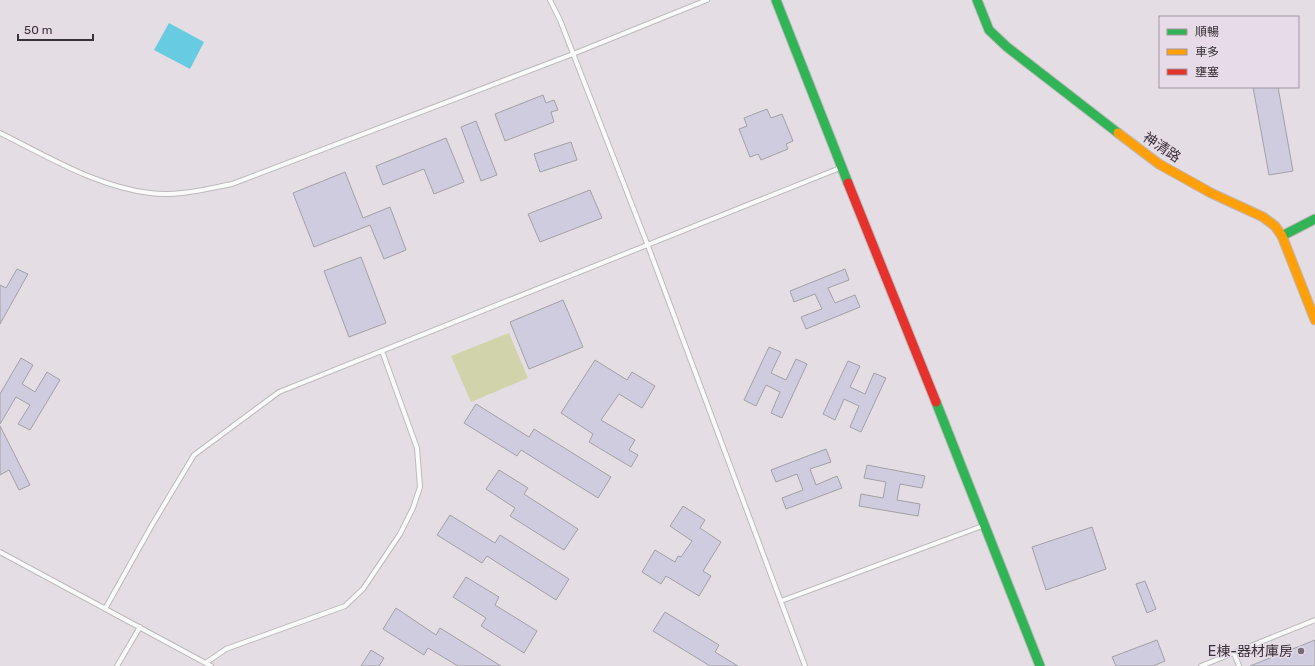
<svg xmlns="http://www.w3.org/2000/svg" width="1315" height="666" font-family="Rubik,'Noto Sans TC',sans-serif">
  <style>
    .green { fill: #d1d4aa }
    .water { fill: #67cce1 }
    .building { fill: #cfccdf; stroke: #a3a0a5 }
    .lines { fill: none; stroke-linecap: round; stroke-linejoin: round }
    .lane-casing { stroke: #bdb9bd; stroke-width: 6 }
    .fast-casing { stroke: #bdb9bd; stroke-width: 11 }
    .slow-casing { stroke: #bdb9bd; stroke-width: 11 }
    .jam-casing { stroke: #bdb9bd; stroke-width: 11 }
    .lane { stroke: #fbfafb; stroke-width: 4 }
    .fast { stroke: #30b455; stroke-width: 9 }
    .slow { stroke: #ff9f0a; stroke-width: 9 }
    .jam { stroke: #e5322d; stroke-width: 9 }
    .poi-dot { fill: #746e74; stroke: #e6dbe7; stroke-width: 1.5 }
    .labels { text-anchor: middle; stroke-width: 3; stroke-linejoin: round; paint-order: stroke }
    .street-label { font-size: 14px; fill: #373237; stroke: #e6dbe7 }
    .poi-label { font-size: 14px; fill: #373237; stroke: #e6dbe7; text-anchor: end }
  </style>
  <rect width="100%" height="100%" fill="#e4dee4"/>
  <!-- green -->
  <path class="green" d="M509 333 528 378 471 402 451 356Z"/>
  <!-- water -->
  <path class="water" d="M169 23 204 42 190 69 154 50Z"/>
  <!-- building -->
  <path class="building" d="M1253 87H1278L1293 171 1269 175Z
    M543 95 546 103 554 100 558 110 551 112 554 122 505 141 495 114Z
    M767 109 771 118 782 114 793 141 786 144 788 149 761 160 758 154 750 157 739 129 747 126 744 118Z
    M476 121 497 175 481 181 461 127Z
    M446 138 464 182 434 194 424 169 383 185 376 166Z
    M571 142 577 160 540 172 534 154Z
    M345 172 363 218 390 207 406 250 384 259 370 225 314 247 293 193Z
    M590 190 602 218 540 242 528 214Z
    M361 257 386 323 349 337 324 271Z
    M17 269 28 274 0 324V285L6 288Z
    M845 269 849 280 828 288 835 303 855 295 860 307 806 329 801 317 822 309 815 294 794 302 790 291Z
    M563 300 583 347 529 369 510 322Z
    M769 347 781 352 771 373 786 380 796 359 807 364 782 418 771 413 780 392 766 385 756 406 744 400Z
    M21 358 33 365 22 384 35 392 47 372 60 380 30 430 18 424 30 405 16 397 0 424V394Z
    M595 360 627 380 632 372 655 386 642 408 619 394 601 420 635 440 629 450 638 455 631 467 589 442 593 434 561 413Z
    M848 361 860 366 850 387 865 394 874 373 886 378 861 432 850 427 859 406 844 399 835 420 823 414Z
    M476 404 529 437 534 429 611 477 598 498 521 450 517 456 464 423Z
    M0 426 30 485 19 490 9 470 0 475Z
    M826 449 831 462 810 469 816 485 837 476 842 488 786 509 782 498 803 490 797 474 776 482 771 470Z
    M867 465 925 476 922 488 900 484 897 500 920 504 918 516 859 506 861 494 883 498 886 482 864 478Z
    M499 470 528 488 524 494 578 529 564 550 510 516 515 508 486 489Z
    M683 506 705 520 700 528 721 542 703 571 711 576 699 596 666 576 661 584 642 572 655 550 675 562 678 556 681 557 692 541 670 526Z
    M450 515 495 543 500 535 569 579 556 600 487 556 482 563 437 535Z
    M1092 527 1106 569 1046 590 1032 547Z
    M466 577 499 597 495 605 537 631 524 653 481 626 486 618 453 597Z
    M1145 581 1156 609 1147 613 1136 584Z
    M396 608 436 635 440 628 501 666H458L428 648 424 655 383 629Z
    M665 612 719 645 715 652 738 666H710L653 631Z
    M1157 640 1165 661 1153 666H1116L1112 657Z
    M1315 640V666H1250Z
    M371 650 384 658 379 666H361Z"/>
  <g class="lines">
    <!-- lane casing -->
    <g class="lane-casing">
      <path id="lane" d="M550 0 560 20 648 246 805 666
        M0 133C47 156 97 187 150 193 176 197 206 189 232 184L573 54 707 0
        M0 552 211 666
        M781 601 985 525
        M105 609 152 525 194 455 279 392 840 168
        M1234 653 1239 666
        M207 662 226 649 345 606 363 589 400 534 413 508 420 487 417 448 382 351
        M117 666 140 627
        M1201 666 1315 620"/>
    </g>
    <!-- fast casing -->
    <g class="fast-casing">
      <path id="fast" d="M776 0 848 183
        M977 0 989 30 1007 47 1118 133
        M1282 236 1315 219
        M936 402 1040 666"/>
    </g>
    <!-- slow casing -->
    <g class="slow-casing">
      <path id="slow" d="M1118 133 1159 164 1211 193 1263 217 1275 226 1282 236 1315 320"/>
    </g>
    <!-- jam casing -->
    <g class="jam-casing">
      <path id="jam" d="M848 183 936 402"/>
    </g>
    <!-- lane -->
    <use href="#lane" class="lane"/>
    <!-- fast -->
    <use href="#fast" class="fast"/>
    <!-- slow -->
    <use href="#slow" class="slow"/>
    <!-- jam -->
    <use href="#jam" class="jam"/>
  </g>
  <!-- markers -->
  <circle class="poi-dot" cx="1301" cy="651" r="4"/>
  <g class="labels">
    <!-- street labels -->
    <g class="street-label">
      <text transform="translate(1162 147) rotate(34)" y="5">神清路</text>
    </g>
    <!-- poi labels -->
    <g class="poi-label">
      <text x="1293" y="656">E棟-器材庫房</text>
    </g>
  </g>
  <!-- legend -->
  <rect x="1159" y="16" width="140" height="72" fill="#e6dbe7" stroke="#a097a1"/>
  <rect x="1167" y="29" width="20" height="6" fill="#30b455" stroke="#a097a1"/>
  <text x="1195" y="36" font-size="12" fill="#373237">順暢</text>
  <rect x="1167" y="49" width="20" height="6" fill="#ff9f0a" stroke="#a097a1"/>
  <text x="1195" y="56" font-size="12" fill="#373237">車多</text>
  <rect x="1167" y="69" width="20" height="6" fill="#e5322d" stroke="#a097a1"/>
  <text x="1195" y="76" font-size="12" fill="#373237">壅塞</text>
  <!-- scale -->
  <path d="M18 34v6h75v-6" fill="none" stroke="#373237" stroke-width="2"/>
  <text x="24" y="34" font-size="12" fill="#373237" stroke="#e6dbe7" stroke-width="3" paint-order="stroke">50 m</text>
</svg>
